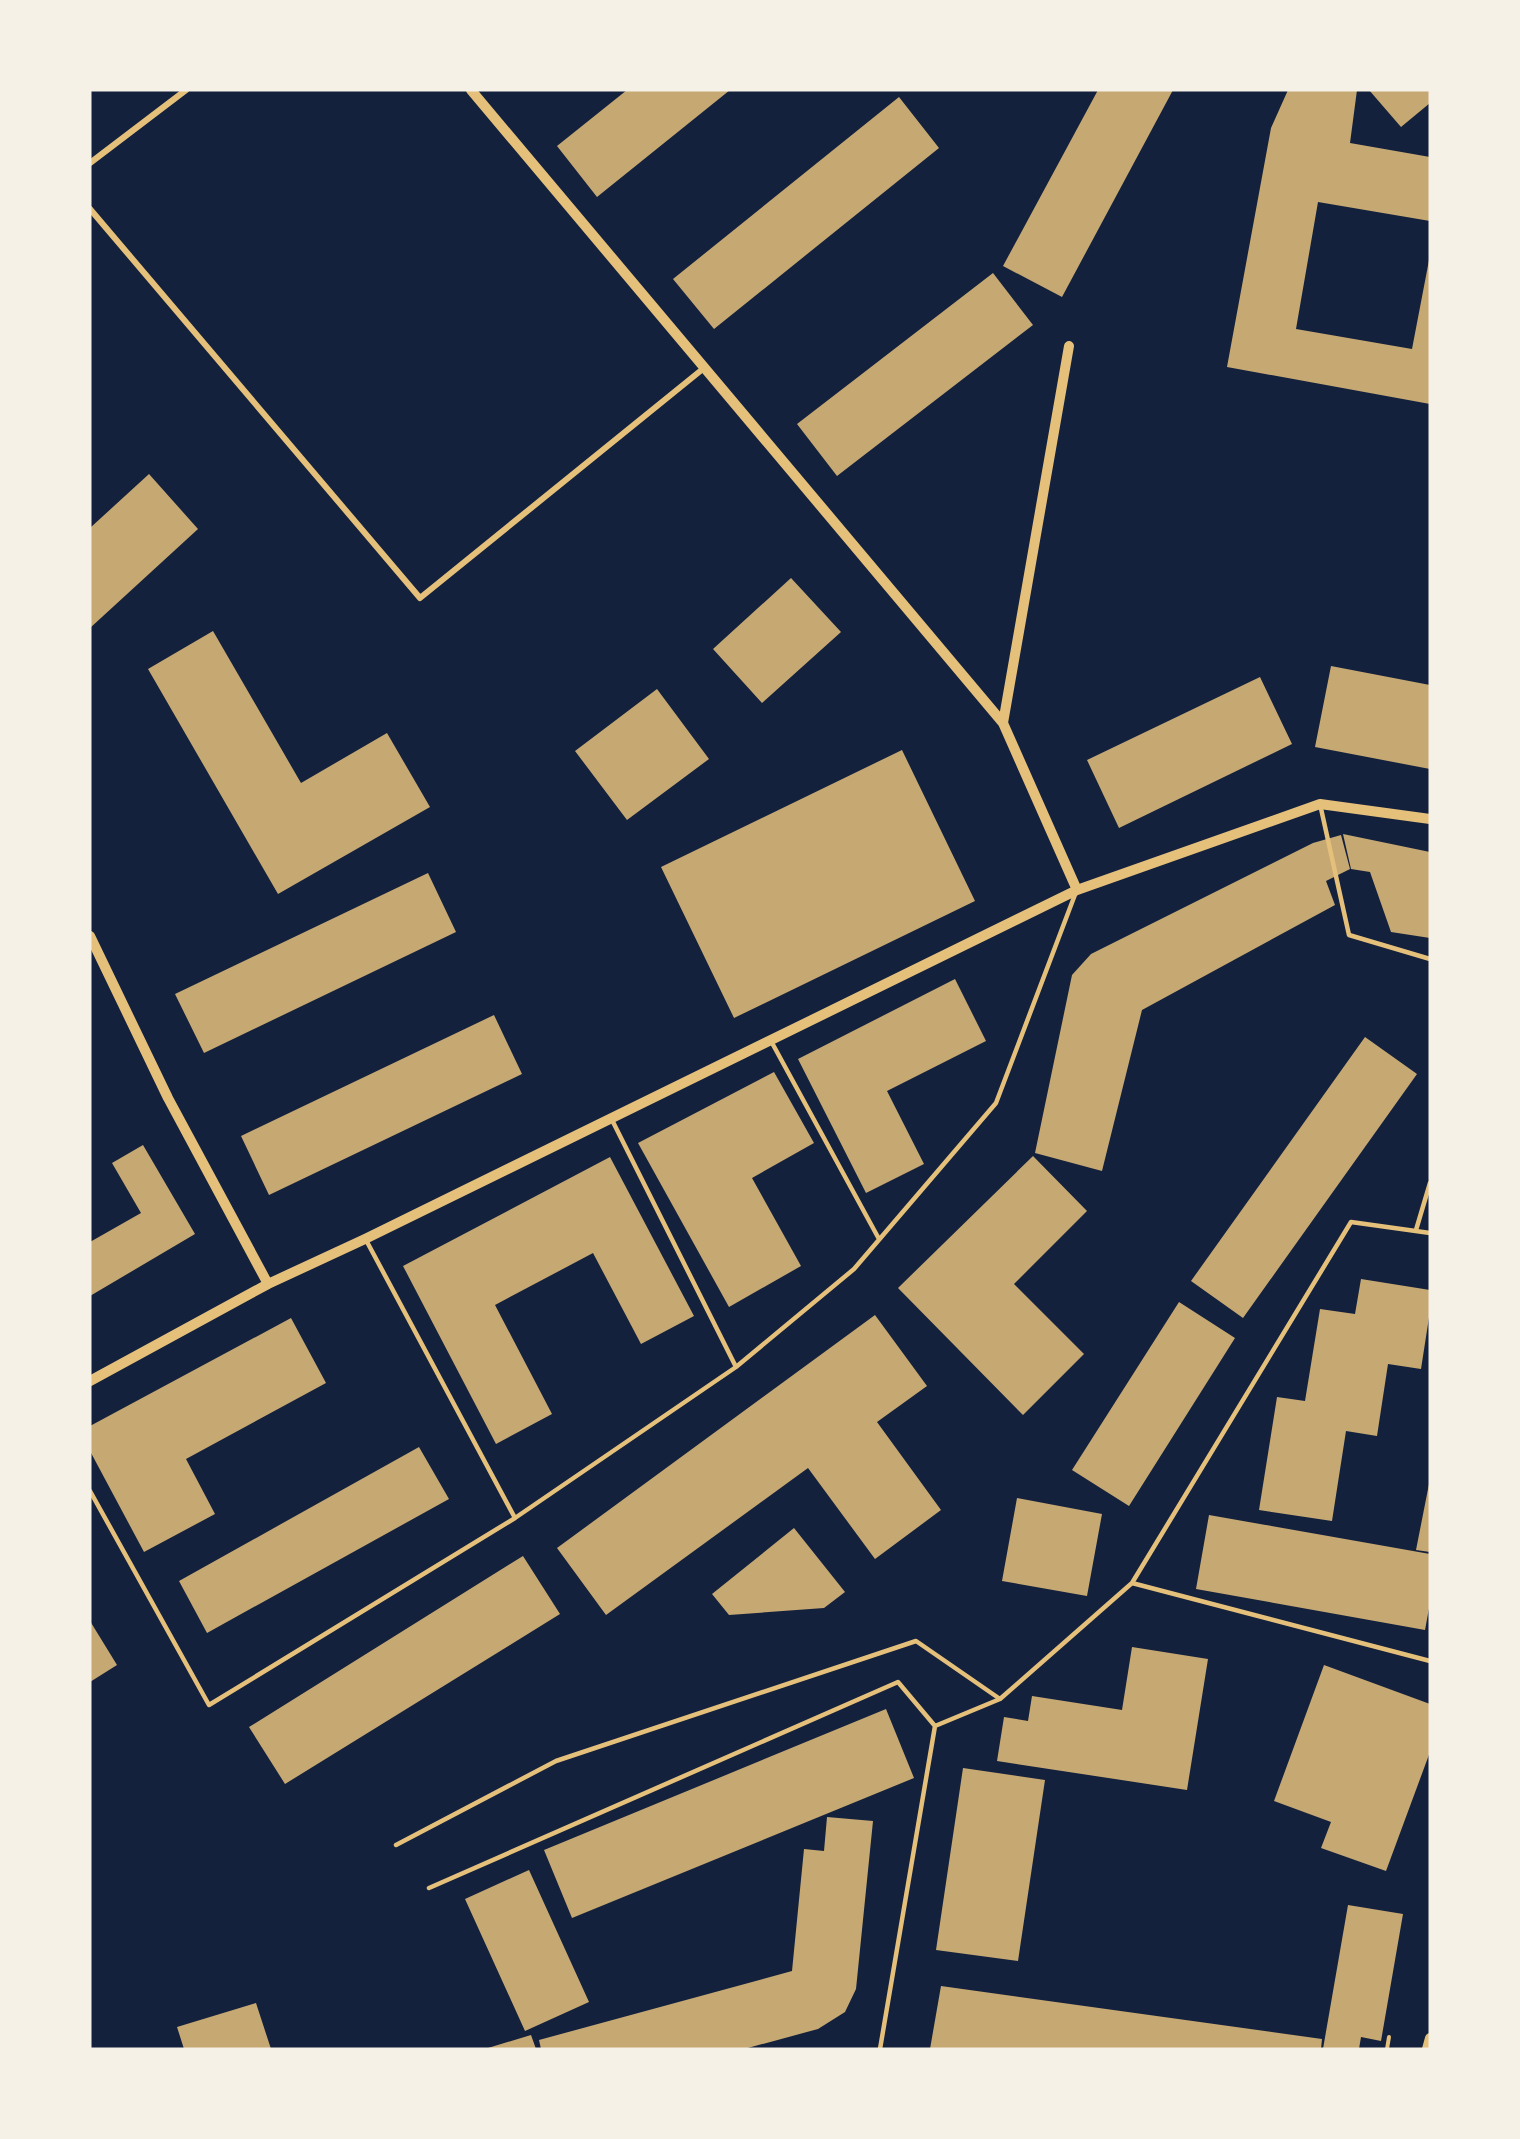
<svg xmlns="http://www.w3.org/2000/svg" width="1520" height="2139" font-family="Helvetica,sans-serif">
  <style>
    .building { fill: #c6a872 }
    .lines { fill: none; stroke-linecap: round; stroke-linejoin: round }
    .path { stroke: #e5c07b; stroke-width: 4 }
    .service { stroke: #e5c07b; stroke-width: 4.5 }
    .minor { stroke: #e5c07b; stroke-width: 6 }
    .tertiary { stroke: #e5c07b; stroke-width: 10 }
  </style>
  <rect width="100%" height="100%" fill="#14213d"/>
  <!-- building -->
  <path class="building" d="M627 90H730L597 197 557 146Z
    M1098 90H1173L1062 297 1003 266Z
    M1288 90H1357L1350 143 1430 157V221L1318 202 1296 329 1412 349 1430 255V404L1227 367 1271 128Z
    M1369 90H1430V103L1401 127Z
    M899 97 939 148 714 329 673 279Z
    M993 273 1033 325 837 476 797 424Z
    M149 474 198 529 90 628V528Z
    M791 578 841 632 762 703 713 649Z
    M213 631 301 783 387 733 430 807 278 894 148 669Z
    M1331 666 1430 685V769L1315 747Z
    M1260 677 1292 744 1119 828 1087 760Z
    M657 689 709 759 627 820 575 751Z
    M902 750 975 901 734 1018 661 867Z
    M1343 834 1430 852V938L1391 932 1370 872 1351 869Z
    M1341 835 1350 869 1326 881 1335 905 1142 1010 1102 1171 1035 1153 1072 975 1091 954 1313 843Z
    M428 873 456 932 204 1053 175 994Z
    M955 979 986 1041 887 1091 924 1164 866 1193 798 1059Z
    M494 1015 522 1074 269 1195 241 1136Z
    M1365 1037 1417 1074 1243 1318 1191 1281Z
    M774 1072 814 1143 752 1178 801 1266 729 1307 638 1143Z
    M143 1145 195 1234 90 1296V1242L141 1213 112 1163Z
    M1033 1156 1087 1211 1014 1284 1084 1354 1023 1415 898 1288Z
    M610 1157 694 1316 641 1344 593 1253 495 1305 552 1414 496 1444 403 1266Z
    M1361 1279 1430 1290V1311L1421 1369 1388 1364 1377 1436 1346 1431 1332 1521 1259 1510 1277 1397 1305 1401 1320 1309 1355 1314Z
    M1179 1302 1235 1338 1129 1506 1072 1470Z
    M875 1315 927 1386 877 1422 941 1510 875 1559 808 1468 606 1615 557 1548Z
    M291 1318 326 1383 186 1459 215 1514 144 1552 90 1451V1426Z
    M419 1447 449 1499 207 1633 179 1581Z
    M1429 1484H1430V1552L1416 1550Z
    M1017 1498 1102 1514 1087 1596 1002 1581Z
    M1209 1515 1430 1554V1603L1425 1630 1196 1589Z
    M794 1528 845 1592 824 1608 729 1615 712 1594Z
    M523 1556 560 1614 285 1784 249 1727Z
    M90 1621 117 1665 90 1682Z
    M1132 1647 1208 1659 1187 1790 997 1761 1004 1717 1028 1721 1032 1696 1122 1710Z
    M1324 1665 1430 1704V1752L1386 1871 1321 1848 1331 1822 1274 1801Z
    M886 1709 914 1778 572 1918 544 1850Z
    M963 1768 1045 1780 1018 1961 936 1950Z
    M827 1817 873 1821 856 1989 845 2012 818 2029 744 2049H541L539 2040 792 1971 804 1849 824 1851Z
    M529 1870 589 2002 525 2031 465 1899Z
    M1348 1905 1403 1914 1381 2041 1361 2037 1359 2049H1323Z
    M941 1986 1322 2039 1321 2049H930Z
    M256 2003 271 2049H184L177 2027Z
    M531 2035 536 2049H488V2048Z"/>
  <g class="lines">
    <!-- path -->
    <path class="path" d="M1387 2049 1389 2037"/>
    <!-- service -->
    <path class="service" d="M1320 804 1349 935 1430 959
      M771 1041 879 1239
      M611 1118 736 1367
      M1416 1230 1430 1183
      M1430 1233 1351 1222 1132 1583 1430 1661
      M366 1240 515 1518
      M90 1491 209 1705 515 1518 736 1367 854 1269 996 1103 1076 892
      M396 1845 556 1761 916 1641 1000 1699
      M429 1888 898 1682 935 1726
      M880 2049 935 1726 1000 1699 1132 1583"/>
    <!-- minor -->
    <path class="minor" d="M90 163 186 90
      M90 209 420 598 704 368"/>
    <!-- tertiary -->
    <path class="tertiary" d="M471 90 1003 723
      M1069 346 1003 723 1077 890
      M90 936 168 1098 268 1284
      M90 1381 268 1284 365 1239 1077 890 1320 804 1430 819
      M1427 2049 1430 2038"/>
  </g>
  <!-- border -->
  <rect width="1520" height="2139" fill="none" stroke="#f6f1e7" stroke-width="183"/>
</svg>
